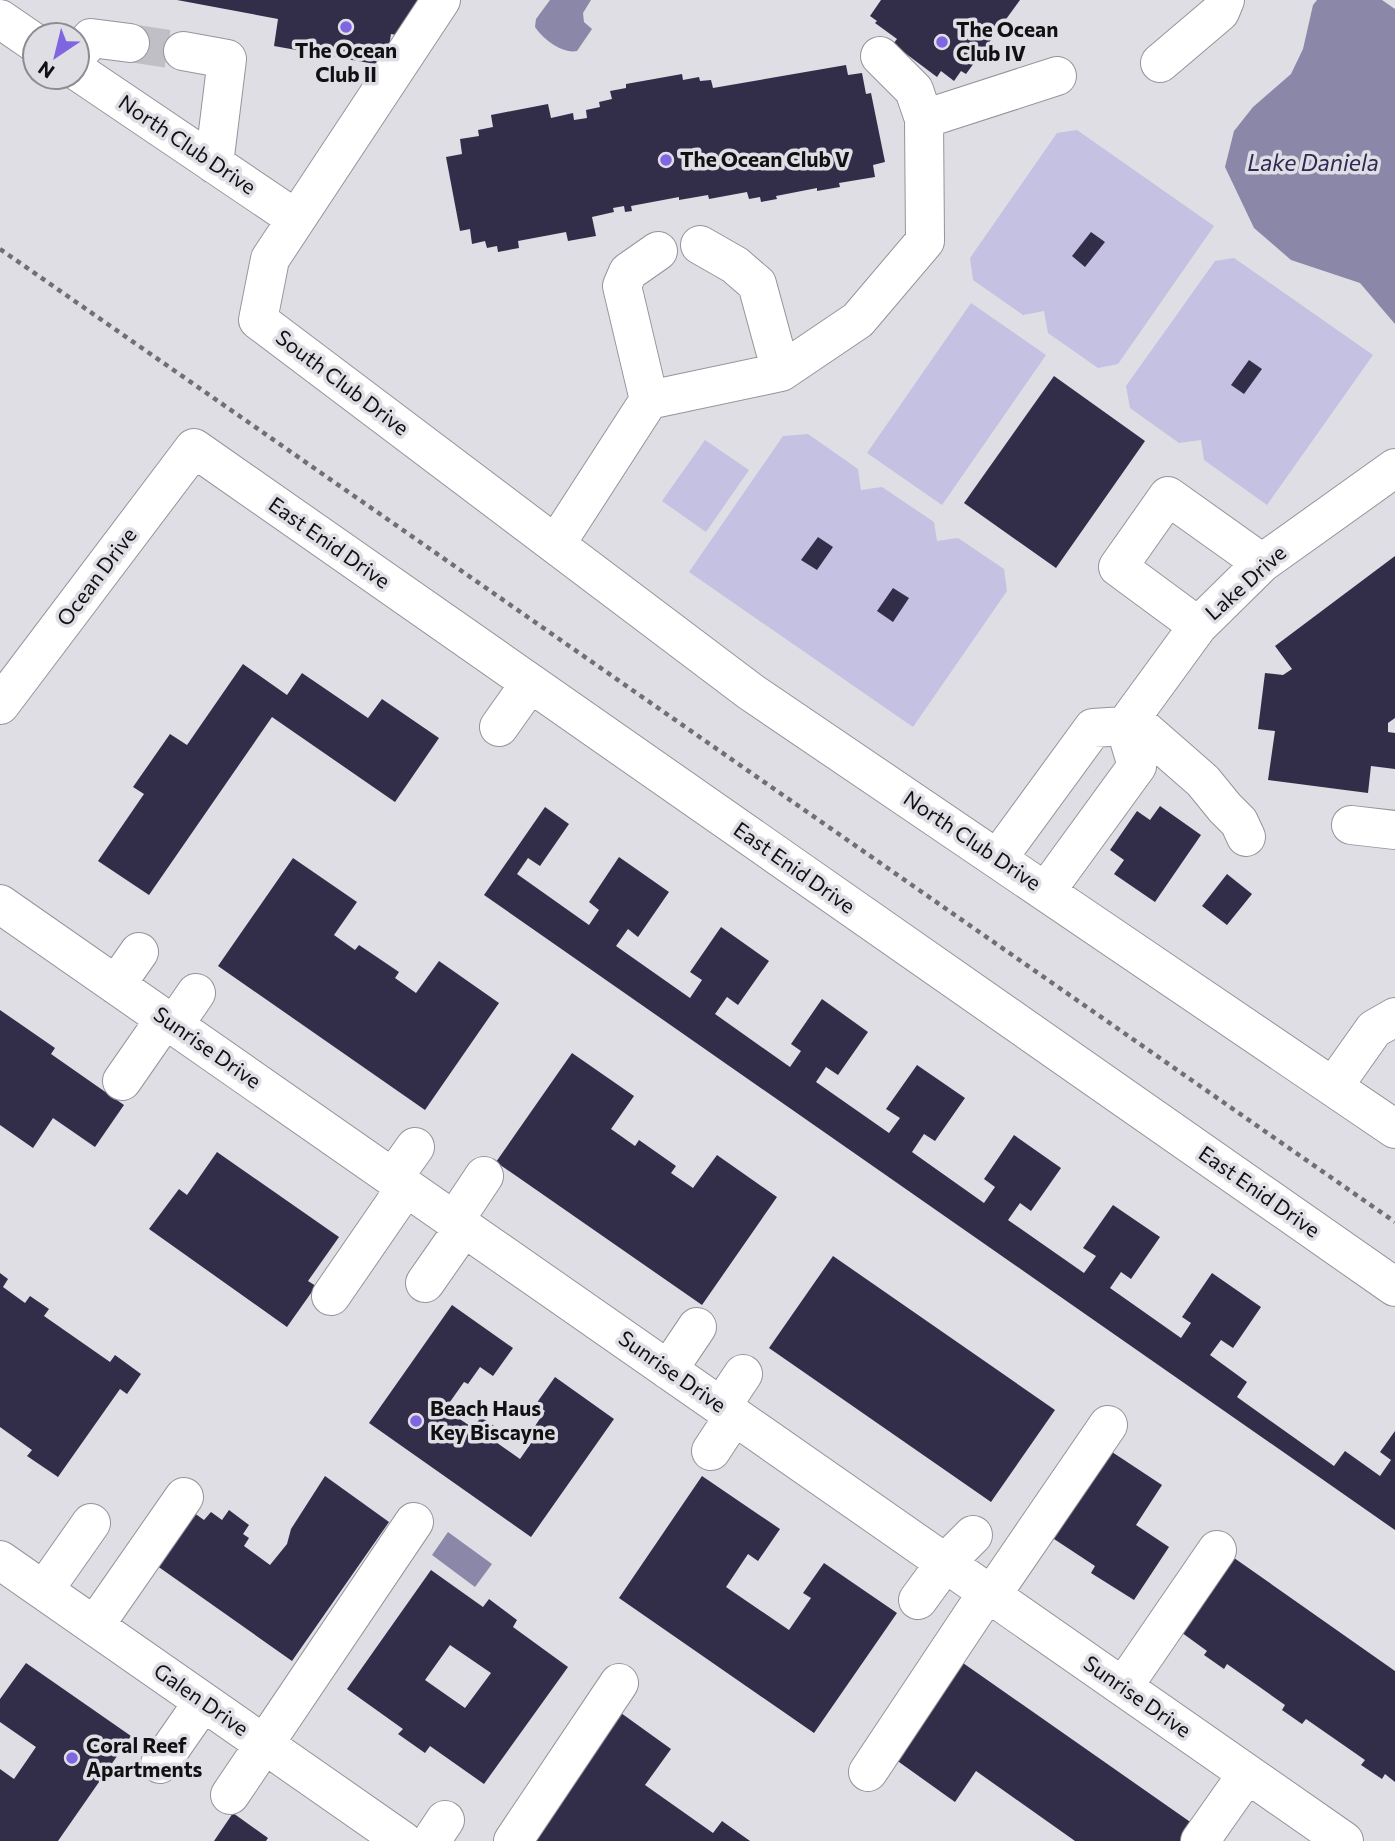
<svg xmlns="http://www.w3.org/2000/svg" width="1395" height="1841" font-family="Commissioner,sans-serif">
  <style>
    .green { fill: #c4c1e2 }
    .water { fill: #8a87a9 }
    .building { fill: #322e4a; fill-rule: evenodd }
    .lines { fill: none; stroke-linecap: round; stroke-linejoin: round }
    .minor-tunnel { stroke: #c0bfc6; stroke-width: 38; stroke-dasharray: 38 19; stroke-linecap: butt }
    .minor-casing { stroke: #95949b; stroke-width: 40 }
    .path { stroke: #707074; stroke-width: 4.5; stroke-dasharray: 5 5; stroke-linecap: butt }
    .minor { stroke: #fff; stroke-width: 38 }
    .poi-dot { fill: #7f65e0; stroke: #dfdee5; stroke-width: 2.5 }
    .labels { text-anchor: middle; stroke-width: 7; stroke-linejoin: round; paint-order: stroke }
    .poi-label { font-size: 21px; font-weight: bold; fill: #111113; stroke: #dfdee5; text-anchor: start }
    .street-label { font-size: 21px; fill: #111113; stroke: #dfdee5 }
    .water-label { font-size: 23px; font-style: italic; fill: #2f2754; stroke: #dfdee5 }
  </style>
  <rect width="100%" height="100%" fill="#dfdee5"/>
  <!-- green -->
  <path class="green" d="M1077 130 1214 226 1118 364 1098 368 1048 333 1044 311 1023 315 973 280 970 258 1057 133Z
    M1234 258 1373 355 1267 505 1204 460 1201 440 1179 443 1130 408 1126 386 1215 261Z
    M971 303 1046 355 942 505 867 453Z
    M808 434 858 469 861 490 882 487 934 522 937 541 958 538 1004 569 1007 591 913 727 689 572 783 436Z
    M705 440 749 470 706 532 662 501Z"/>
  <!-- water -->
  <path class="water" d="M550 0H591L583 13 584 22 592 29 577 51C562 54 543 39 535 27L536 19Z
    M1317 0H1382L1395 9V324L1360 283 1291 260 1254 228 1225 167 1234 131 1253 107 1291 74 1303 49 1313 5Z
    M448 1532 492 1564 475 1587 432 1555Z"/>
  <!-- building -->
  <path class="building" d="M177 0H419L413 38 391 34 386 66 274 46 278 19Z
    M881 0H1020L966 74 961 71 954 81 941 71 937 77 893 44 897 39 875 23 877 21 870 16Z
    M846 65 848 75 862 73 866 94 871 93 885 162 873 165 875 177 839 183 840 187 817 191V188L776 196 777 199 761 202 760 197 749 199 747 192 709 199 708 195 679 200V197L631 206 632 211 625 212 624 206 613 208 614 212 592 217 596 236 568 241 566 232 518 241 519 248 498 252 497 246 487 248 485 241 472 244 470 229 460 231 446 157 462 154 460 139 479 136 478 130 493 127 491 115 548 104 551 118 573 113 574 120 587 118 586 110 600 107 599 102 612 99 610 91 626 88V84L682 74 683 80 699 77 700 81 711 80 713 88Z
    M1091 232 1105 242 1085 267 1072 256Z
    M1249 360 1262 369 1244 394 1231 385Z
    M1054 376 1145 441 1056 568 964 503Z
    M818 537 833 547 817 570 801 560Z
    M1395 556V718L1388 723V732L1395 733V769L1371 766 1368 793 1268 780 1275 731 1258 729 1265 673 1283 675 1292 669 1275 646Z
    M893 588 909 598 893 622 877 611Z
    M243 664 287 695 302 673 368 718 382 699 439 738 395 802 272 717 149 895 98 861 144 794 133 787 170 734 187 745Z
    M1160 806 1201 835 1155 902 1114 874 1124 860 1110 850 1137 811 1150 820Z
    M545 807 569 824 540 866 528 858 517 874 589 925 599 910 589 902 619 857 669 892 638 937 628 929 616 946 690 998 702 980 690 972 721 927 769 961 738 1005 727 997 715 1014 790 1067 801 1051 791 1044 822 999 868 1032 838 1075 826 1067 816 1082 889 1133 900 1118 886 1109 917 1065 965 1098 935 1141 924 1134 912 1152 984 1203 995 1187 984 1179 1014 1135 1061 1168 1031 1211 1020 1203 1008 1220 1084 1273 1096 1256 1083 1248 1113 1205 1160 1237 1131 1279 1121 1272 1110 1288 1181 1338 1191 1323 1182 1317 1212 1273 1261 1307 1233 1348 1221 1340 1210 1355 1247 1382 1237 1397 1334 1466 1345 1451 1380 1476 1391 1460 1380 1452 1395 1431V1530L484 895Z
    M293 858 357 902 334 935 355 950 359 945 399 972 395 978 416 993 439 961 499 1003 425 1110 218 966Z
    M1227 874 1252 894 1227 925 1202 906Z
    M0 1010 55 1048 51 1054 124 1105 95 1147 53 1118 33 1148 0 1125Z
    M572 1053 634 1096 611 1129 635 1146 639 1140 676 1166 671 1173 693 1188 717 1155 777 1197 702 1305 496 1162Z
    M217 1152 339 1237 308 1281 316 1286 287 1327 149 1229 179 1189 187 1195Z
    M833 1256 1055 1410 991 1502 769 1348Z
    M0 1273 8 1279 3 1287 25 1303 30 1296 49 1309 44 1316 110 1362 115 1355 141 1374 127 1394 120 1389 58 1477 27 1456 32 1450 0 1427Z
    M452 1305 513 1348 493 1376 480 1367 468 1384 464 1382 445 1409 473 1428 481 1417 500 1430 493 1440 520 1459 536 1436 531 1432 545 1411 536 1404 555 1377 614 1419 531 1537 369 1423Z
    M1109 1450 1162 1485 1136 1525 1169 1547 1134 1600 1091 1573 1095 1566 1051 1537Z
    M325 1476 389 1522 292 1661 153 1563 190 1510 204 1520 211 1512 222 1520 229 1510 249 1525 243 1534 249 1538 244 1546 270 1565 287 1544 291 1529Z
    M702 1476 780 1529 758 1561 748 1554 726 1587 789 1630 811 1598 803 1593 824 1563 897 1613 814 1733 619 1598Z
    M1227 1553 1395 1671V1782L1385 1774 1382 1779 1361 1765 1365 1760 1306 1719 1302 1724 1282 1710 1285 1705 1227 1664 1224 1669 1204 1655 1207 1651 1174 1627Z
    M431 1570 483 1607 489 1599 517 1620 513 1627 568 1667 484 1784 430 1746 425 1753 398 1734 403 1729 347 1689ZM450 1645 491 1673 465 1708 425 1680Z
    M953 1656 1196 1826 1186 1841H1075L976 1771 955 1802 885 1752Z
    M26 1663 131 1736 58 1841H0V1769L14 1779 36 1747 0 1722V1699Z
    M621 1713 671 1749 645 1785 713 1833 722 1821 750 1841H537L533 1838Z
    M233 1813 268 1838 266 1841H214Z"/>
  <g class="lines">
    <!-- minor-tunnel -->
    <path class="minor-tunnel" d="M130 43 183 51"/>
    <!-- minor casing -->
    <g class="minor-casing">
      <path id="minor" d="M441 0 270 259 258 320 751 692 1395 1129
        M0 19 35 43
        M183 51 227 59 214 164
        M77 56 91 38 130 43
        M880 56 914 90 924 119
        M1160 63 1220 12 1225 0
        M77 71 296 219
        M700 245 735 265 757 284 781 372
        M649 400 622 286 628 272 658 251
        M556 544 649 400 781 372 858 320 925 241 924 119 1057 76
        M1198 626 1118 567 1168 496 1262 563
        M0 705 194 448 1395 1287
        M1131 718 1203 781 1225 808 1239 822 1246 837
        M1125 726 1198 626 1262 563 1395 468
        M499 727 530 683
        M1351 825 1395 830
        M998 858 1093 728 1125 726
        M1046 891 1137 766 1125 726
        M0 904 1344 1841
        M116 985 139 952
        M174 1025 196 993
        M122 1081 165 1019
        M1333 1087 1374 1029 1395 1017
        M393 1178 415 1147
        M454 1221 484 1176
        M425 1283 464 1227
        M331 1296 406 1187
        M668 1370 697 1327
        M721 1407 743 1374
        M711 1451 734 1416
        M0 1560 403 1841
        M44 1590 91 1523
        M991 1596 1108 1425
        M918 1600 945 1563 973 1535
        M95 1625 184 1497
        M1123 1687 1217 1550
        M160 1764 203 1702
        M868 1772 987 1593
        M230 1795 414 1522
        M431 1841 445 1820
        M513 1841 619 1683
        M1200 1841 1247 1774"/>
    </g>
    <!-- path -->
    <path class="path" d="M0 249 1395 1222"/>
    <!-- minor -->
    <use href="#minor" class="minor"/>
  </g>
  <!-- markers -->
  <g class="poi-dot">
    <circle cx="346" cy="27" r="7"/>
    <circle cx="942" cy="42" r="7"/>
    <circle cx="666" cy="160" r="7"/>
    <circle cx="416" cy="1421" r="7"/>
    <circle cx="72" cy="1758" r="7"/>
  </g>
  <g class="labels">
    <!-- poi labels -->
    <g class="poi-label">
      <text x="956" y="37">The Ocean<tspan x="956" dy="24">Club IV</tspan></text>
      <text x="346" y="58" text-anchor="middle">The Ocean<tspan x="346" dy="24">Club II</tspan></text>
      <text x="680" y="167">The Ocean Club V</text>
      <text x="430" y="1416">Beach Haus<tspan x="430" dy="24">Key Biscayne</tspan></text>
      <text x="86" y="1753">Coral Reef<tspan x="86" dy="24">Apartments</tspan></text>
    </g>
    <!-- street labels -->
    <g class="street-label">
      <text transform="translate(187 145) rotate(34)" y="7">North Club Drive</text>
      <text transform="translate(342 383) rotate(37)" y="7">South Club Drive</text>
      <text transform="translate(329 543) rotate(35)" y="7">East Enid Drive</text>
      <text transform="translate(97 577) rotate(-53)" y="7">Ocean Drive</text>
      <text transform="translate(1246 583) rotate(-42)" y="7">Lake Drive</text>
      <text transform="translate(972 841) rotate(34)" y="7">North Club Drive</text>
      <text transform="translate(794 868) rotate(35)" y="7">East Enid Drive</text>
      <text transform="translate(207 1048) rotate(35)" y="7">Sunrise Drive</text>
      <text transform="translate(1259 1192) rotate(35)" y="7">East Enid Drive</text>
      <text transform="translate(672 1372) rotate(35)" y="7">Sunrise Drive</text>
      <text transform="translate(1137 1697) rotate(35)" y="7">Sunrise Drive</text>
      <text transform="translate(201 1700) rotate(35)" y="7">Galen Drive</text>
    </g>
    <!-- water labels -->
    <g class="water-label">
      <text x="1313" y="171">Lake Daniela</text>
    </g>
  </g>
  <!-- north arrow -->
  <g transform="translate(56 56) rotate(215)"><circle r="33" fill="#dfdee5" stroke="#8d8c91" stroke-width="2"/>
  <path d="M0-5L12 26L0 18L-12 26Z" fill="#7f65e0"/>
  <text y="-10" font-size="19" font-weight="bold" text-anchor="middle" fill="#111113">N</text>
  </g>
</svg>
